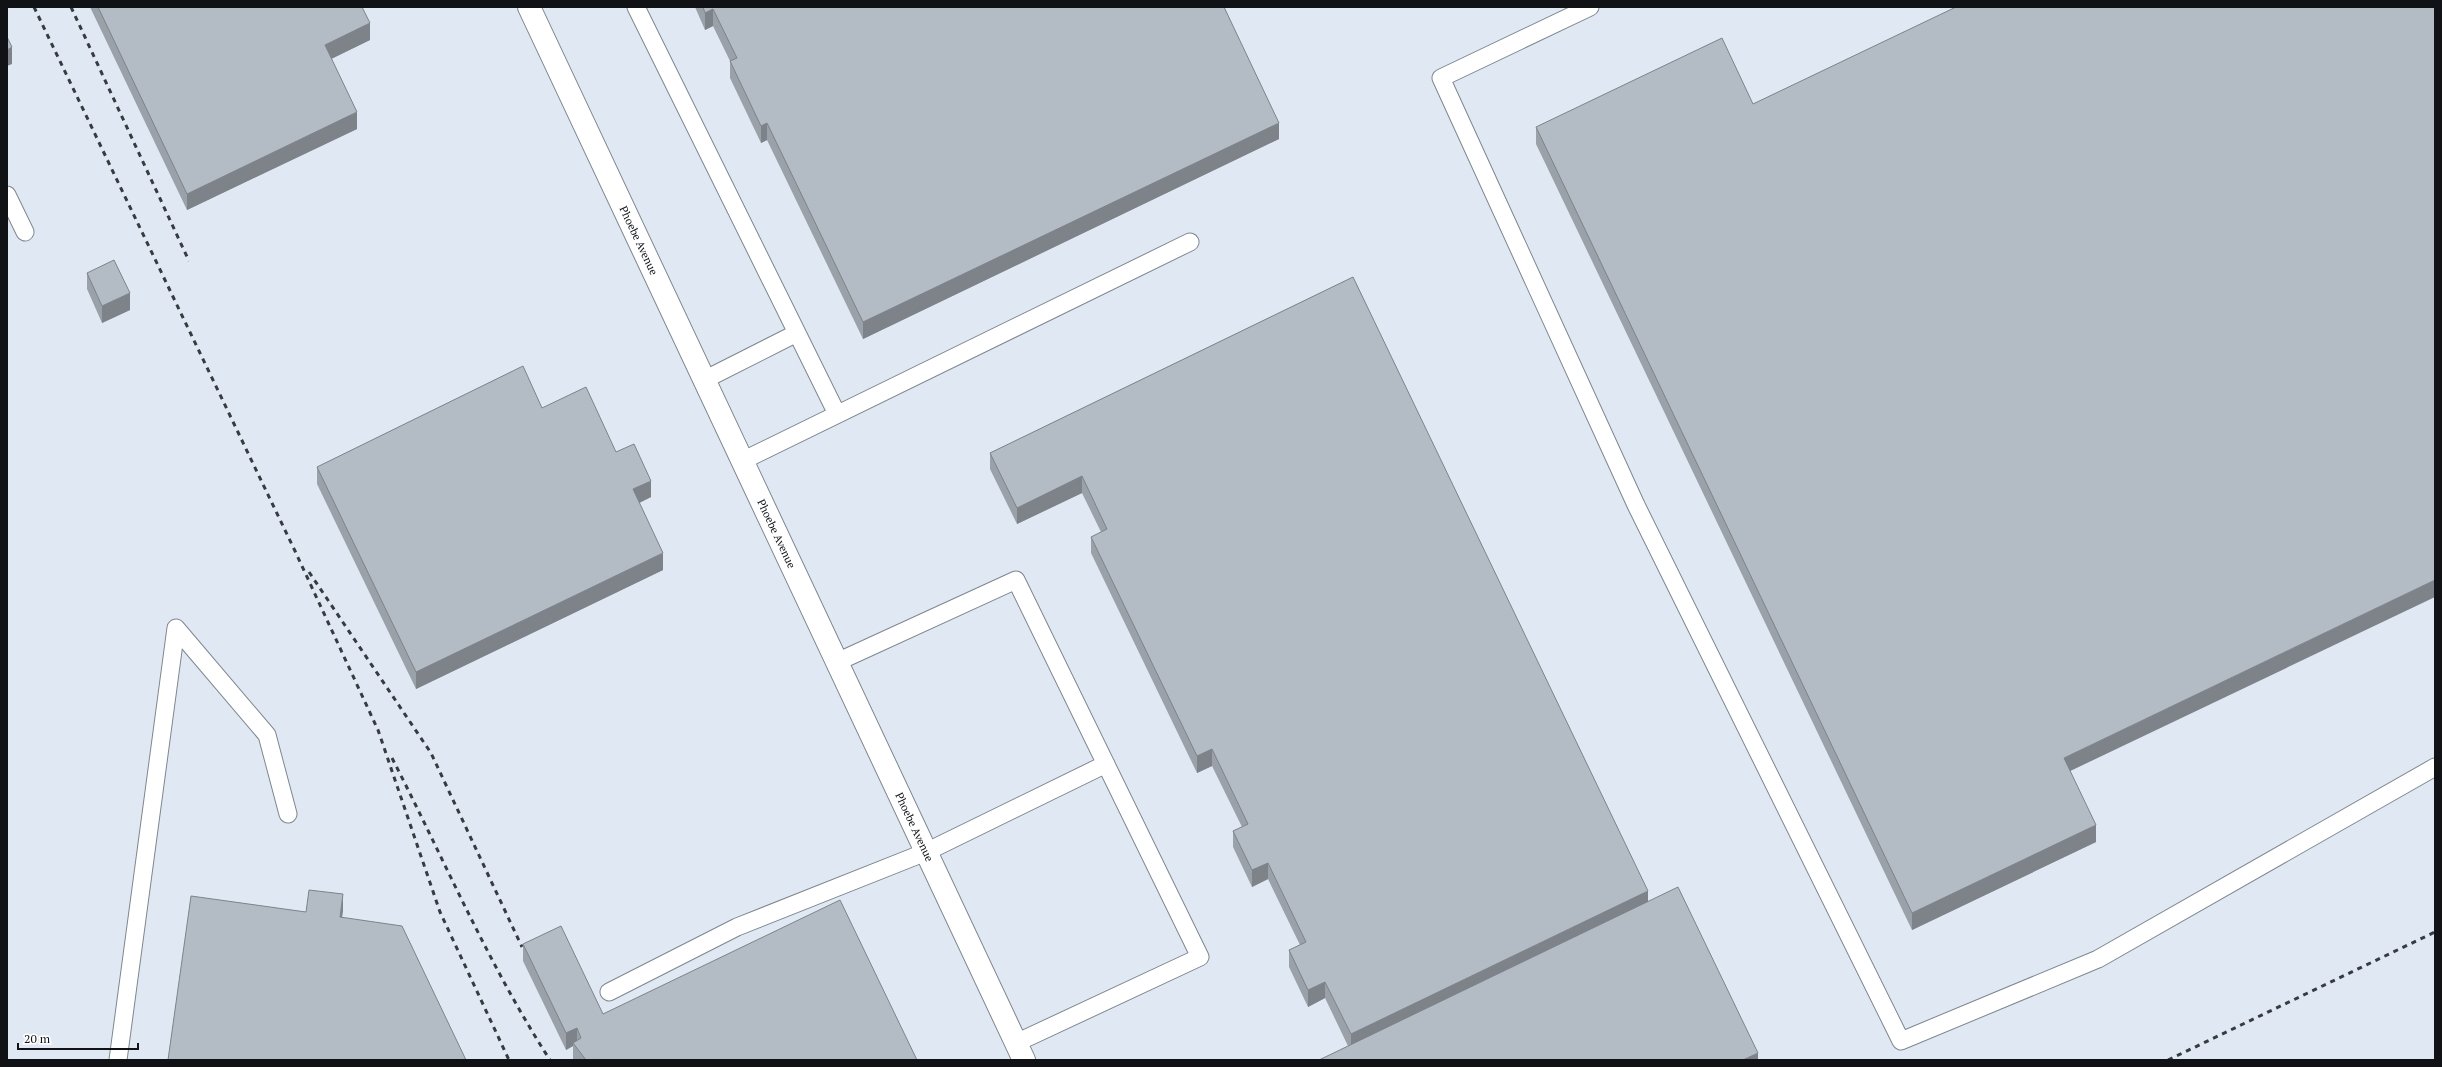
<svg xmlns="http://www.w3.org/2000/svg" width="2442" height="1067" font-family="'PT Serif',serif">
  <style>
    .lines { fill: none; stroke-linecap: round; stroke-linejoin: round }
    .service-casing { stroke: #7e868f; stroke-width: 19 }
    .minor-casing { stroke: #7e868f; stroke-width: 24 }
    .service { stroke: #fff; stroke-width: 17 }
    .minor { stroke: #fff; stroke-width: 22 }
    .rail { stroke: #373a3f; stroke-width: 3; stroke-dasharray: 5 5; stroke-linecap: butt }
    .wall { fill: #9aa1a9 }
    .shaded-wall { fill: #7d8389 }
    .building { fill: #b3bbc4; stroke: #7d8389 }
    .labels { text-anchor: middle; stroke-width: 3; stroke-linejoin: round; paint-order: stroke }
    .street-label { font-size: 11px; fill: #101216; stroke: #fff }
  </style>
  <rect width="100%" height="100%" fill="#e0e9f3"/>
  <g class="lines">
    <!-- service casing -->
    <g class="service-casing">
      <path id="service" d="M636 7 797 333 704 380
        M1590 7 1441 78 1636 505 1901 1041 2098 959 2435 767
        M7 195 25 232
        M797 333 837 414
        M742 461 1190 242
        M176 628 267 735 288 814
        M837 662 1016 580 1200 957 1016 1043
        M609 992 737 927 926 852 1106 764
        M118 1060 176 628"/>
    </g>
    <!-- minor casing -->
    <g class="minor-casing">
      <g id="minor">
        <path id="s1" d="M529 7 1024 1060"/>
      </g>
    </g>
    <!-- service -->
    <use href="#service" class="service"/>
    <!-- minor -->
    <use href="#minor" class="minor"/>
    <!-- rail -->
    <path class="rail" d="M34 7 295 551 378 730 440 912 509 1060
      M71 7 189 261
      M309 572 431 753 522 947
      M392 758C444 859 488 964 550 1060
      M2168 1060 2435 932"/>
  </g>
  <!-- wall -->
  <path class="wall" d="M90 7H362L370 40 331 59 357 129 187 210Z
    M695 7H1224L1279 139 863 339 767 140 761 143 730 78V61L713 26 705 30Z
    M1536 127 2070 771 2096 842 1912 930 1536 144Z
    M87 273 130 310 102 323 87 289Z
    M1353 277 1648 901 1758 1060 1348 1046 1325 998 1308 1007 1289 967V950L1300 945 1268 879 1252 887 1233 847V831L1242 827 1212 766 1197 773 1091 553V537L1101 532 1082 493 1017 524 990 469V453Z
    M542 408 616 452 651 497 639 503 663 570 416 689 317 484V467Z
    M523 944 603 1014 917 1060H573V1046L566 1050 523 961Z"/>
  <!-- shaded-wall -->
  <path class="shaded-wall" d="M713 9V26L705 30V13Z
    M370 23V40L325 62V45Z
    M12 47V64L7 66V50Z
    M357 112V129L187 210V194Z
    M767 123V140L761 143V126Z
    M1279 123V139L863 339V322Z
    M130 293V310L102 323V306Z
    M1082 476V493L1017 524V508Z
    M651 481V497L633 506V489Z
    M663 553V570L416 689V672Z
    M2435 580V597L2064 774V758Z
    M1212 749V766L1197 773V756Z
    M2096 825V842L1912 930V913Z
    M1268 863V879L1252 887V870Z
    M1648 891V908L1351 1051V1034Z
    M343 894V911L340 934V917Z
    M1325 982V998L1308 1007V990Z
    M577 1028V1044L573 1043V1046L566 1050V1033Z
    M1758 1053V1060H1743Z"/>
  <!-- building -->
  <path class="building" d="M98 7H362L370 23 325 45 357 112 187 194Z
    M703 7H1224L1279 123 863 322 767 123 761 126 730 61 737 58 713 9 705 13Z
    M1956 7H2435V580L2064 758 2096 825 1912 913 1536 127 1722 38 1753 104Z
    M7 37 12 47 7 50Z
    M114 260 130 293 102 306 87 273Z
    M1353 277 1648 891 1351 1034 1325 982 1308 990 1289 950 1306 942 1268 863 1252 870 1233 831 1248 824 1212 749 1197 756 1091 537 1107 529 1082 476 1017 508 990 453Z
    M523 366 542 408 586 387 616 452 634 444 651 481 633 489 663 553 416 672 317 467Z
    M1678 887 1758 1053 1743 1060H1319Z
    M309 890 343 894 340 917 402 926 466 1060H168L191 896 306 912Z
    M840 900 917 1060H599L598 1059 596 1060H586L573 1043 581 1038 577 1028 566 1033 523 944 561 926 603 1014Z"/>
  <g class="labels">
    <!-- street labels -->
    <g class="street-label">
      <text dy="4" stroke="none"><textPath href="#s1" startOffset="258">Phoebe Avenue</textPath></text>
      <text dy="4" stroke="none"><textPath href="#s1" startOffset="582">Phoebe Avenue</textPath></text>
      <text dy="4" stroke="none"><textPath href="#s1" startOffset="906">Phoebe Avenue</textPath></text>
    </g>
  </g>
  <!-- border -->
  <rect width="2442" height="1067" fill="none" stroke="#101216" stroke-width="16"/>
  <!-- scale -->
  <path d="M18 1043v6h120v-6" fill="none" stroke="#101216" stroke-width="2"/>
  <text x="24" y="1043" font-size="12" fill="#101216" stroke="#ffffff" stroke-width="3" paint-order="stroke">20 m</text>
</svg>
